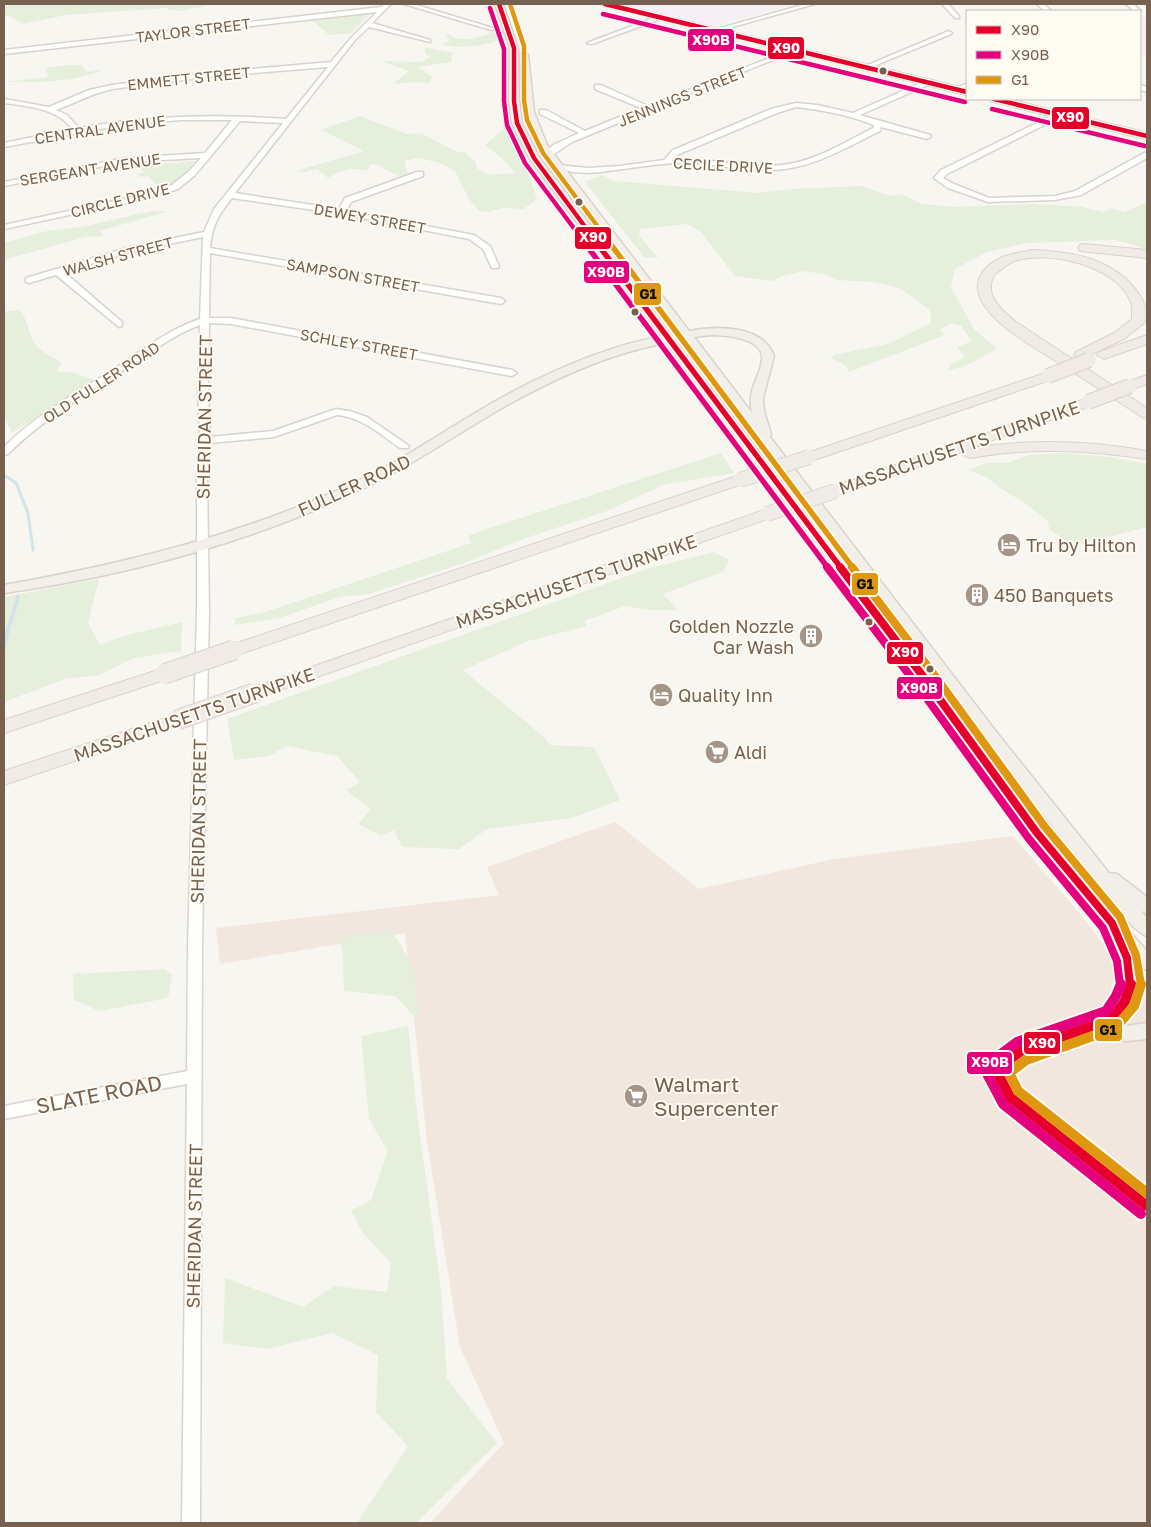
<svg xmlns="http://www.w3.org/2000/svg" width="1151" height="1527" viewBox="0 0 1151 1527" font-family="'Golos Text',sans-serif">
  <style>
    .commercial { fill: #f2e7df }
    .education { fill: #f6eff5 }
    .green { fill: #e5efdc }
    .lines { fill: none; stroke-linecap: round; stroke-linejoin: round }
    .stream-far1 { stroke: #d2e4e8; stroke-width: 3 }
    .stream { stroke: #d2e4e8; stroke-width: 4 }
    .minor-casing { stroke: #d8d3ce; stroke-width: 3 }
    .major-casing { stroke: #d9d3cc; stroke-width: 3 }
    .highway-casing { stroke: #d9d3cc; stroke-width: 2 }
    .minor { fill: #fefefd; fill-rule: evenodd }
    .major { fill: #f2efe8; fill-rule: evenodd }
    .highway { fill: #f1ebe7; fill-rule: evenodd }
    .highway-bridge-far1-casing { stroke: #d9d3cc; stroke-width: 16; stroke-linecap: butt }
    .highway-bridge-casing { stroke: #d9d3cc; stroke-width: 21; stroke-linecap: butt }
    .highway-bridge-far1 { stroke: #f1ebe7; stroke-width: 14 }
    .highway-bridge { stroke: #f1ebe7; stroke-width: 19 }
    .bus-1-far3-casing { stroke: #fefbf3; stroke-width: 7 }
    .bus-1-far2-casing { stroke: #fefbf3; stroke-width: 9 }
    .bus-1-far1-casing { stroke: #fefbf3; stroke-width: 11 }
    .bus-1-casing { stroke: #fefbf3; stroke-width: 14 }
    .bus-2-far3-casing { stroke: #fefbf3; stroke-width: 7 }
    .bus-2-far2-casing { stroke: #fefbf3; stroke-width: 9 }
    .bus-2-far1-casing { stroke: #fefbf3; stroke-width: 11 }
    .bus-2-casing { stroke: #fefbf3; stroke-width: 14 }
    .bus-3-far3-casing { stroke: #fefbf3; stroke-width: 7 }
    .bus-3-far2-casing { stroke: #fefbf3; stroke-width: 9 }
    .bus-3-far1-casing { stroke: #fefbf3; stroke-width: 11 }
    .bus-3-casing { stroke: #fefbf3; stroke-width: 14 }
    .bus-1-far3 { stroke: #e4002b; stroke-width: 4.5 }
    .bus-1-far2 { stroke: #e4002b; stroke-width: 5.5 }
    .bus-1-far1 { stroke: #e4002b; stroke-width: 8 }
    .bus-1 { stroke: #e4002b; stroke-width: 10 }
    .bus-2-far3 { stroke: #e5007d; stroke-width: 4.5 }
    .bus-2-far2 { stroke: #e5007d; stroke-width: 5.5 }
    .bus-2-far1 { stroke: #e5007d; stroke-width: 8 }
    .bus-2 { stroke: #e5007d; stroke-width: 10 }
    .bus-3-far3 { stroke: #dd9810; stroke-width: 4.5 }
    .bus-3-far2 { stroke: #dd9810; stroke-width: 5.5 }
    .bus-3-far1 { stroke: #dd9810; stroke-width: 8 }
    .bus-3 { stroke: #dd9810; stroke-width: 10 }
    .bus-dot { fill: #766150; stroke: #fefbf3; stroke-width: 2 }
    .labels { text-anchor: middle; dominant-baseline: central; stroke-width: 4; stroke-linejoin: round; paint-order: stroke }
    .far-street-label { font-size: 15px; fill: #766150; stroke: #fefbf3 }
    .street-label { font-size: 18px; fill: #766150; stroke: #fefbf3 }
    .poi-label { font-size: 18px; fill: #766150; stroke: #fefbf3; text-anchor: start }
    .near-poi-label { font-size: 21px; fill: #766150; stroke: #fefbf3; text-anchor: start }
    .near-street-label { font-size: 21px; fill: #766150; stroke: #fefbf3 }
    .line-badge { stroke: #fefbf3; stroke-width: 2 }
    .badge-label { font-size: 14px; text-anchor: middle; font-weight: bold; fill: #fff }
    .pale-badge-label { font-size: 14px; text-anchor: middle; font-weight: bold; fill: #111 }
  </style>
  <rect width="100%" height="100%" fill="#f8f6f0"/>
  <!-- commercial -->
  <polygon class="commercial" points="615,822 699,889 834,859 1013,836 1080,914 1147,1000 1147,1523 430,1523 504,1443 460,1347 427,1142 405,933 220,964 216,928 499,895 487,867"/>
  <!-- education -->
  <g class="education">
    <polygon points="627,4 798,4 712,26 624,5"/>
    <polygon points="1140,18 1147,18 1147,56 1140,57"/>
  </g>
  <!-- green -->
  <g class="green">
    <polygon points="4,4 214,4 181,11 169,10 167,8 66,15 22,24 10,16 4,16"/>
    <polygon points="371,13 351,33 329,35 311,19"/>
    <path d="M504 24 507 37C485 46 466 49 442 45L450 40 445 33C450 35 455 39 460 39 476 41 493 33 504 24Z"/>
    <polygon points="425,47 453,53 451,62 418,67 432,77 429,83 415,82 393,84 409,71 381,61 421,62 431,57 425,53"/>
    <path d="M66 65H82L87 72 105 69C74 83 39 82 6 82L48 77 46 68Z"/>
    <path d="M360 116 407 134 421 133 455 151 467 153V155L475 161 477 168 488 175 515 173 504 160 485 145 505 128H508L527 170 537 199 524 209 502 208 488 212 479 211 469 199 455 171 440 163 419 158 404 161 408 174 400 177 376 164 370 165 367 171C350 166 343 170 328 178L317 169 304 172 296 171 364 151 321 130Z"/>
    <polygon points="196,161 177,180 163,188 160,189 148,176 140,177 137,174 144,172 137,166"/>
    <polygon points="603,175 614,181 758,193 791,189 861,186 890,196 901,194 922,204 955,207 1035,204 1082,207 1104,212 1112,208 1124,212 1147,202 1147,249 1116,240 1027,243 987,252 955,269 951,287 974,329 997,349 963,367 948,370 950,365 965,357 957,347 972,341 961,326 951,323 939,330 945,335 849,372 846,366 831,358 834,355 888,344 931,323 930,310 901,289 875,282 837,280 824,274 802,271 782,276 772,281 735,276 701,232 687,224 640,229 639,235 658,258 644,257 585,182"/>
    <polygon points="152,211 168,211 100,231 103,236 85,237 4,260 4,243 47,231 81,227"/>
    <path d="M19 310C26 317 27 325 30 334 35 350 49 355 62 362L57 371 73 373 95 380 12 433 4 416V312Z"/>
    <polygon points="721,453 734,473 663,485 607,511 526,538 467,562 369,594 340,597 279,618 235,625 235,618 262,613 471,543 468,536 484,530"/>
    <polygon points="1061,453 1110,457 1147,464 1147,527 1074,546 1050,530 1047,520 1025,503 1003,490 986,477 968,470 986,463 1007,463 1029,455"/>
    <polygon points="714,552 729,560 723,572 663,594 678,610 651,610 625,606 584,621 587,626 528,641 463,670 545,738 550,745 594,747 620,800 572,818 487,829 459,849 402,847 394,830 381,836 358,824 371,809 346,790 360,782 337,756 287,746 269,756 234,760 227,719 647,569"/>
    <polygon points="99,579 88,623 100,645 123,636 182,622 181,651 134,658 99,675 65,679 4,702 4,597"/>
    <polygon points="390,930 399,942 414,970 419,1021 395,996 344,991 343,957 340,938"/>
    <polygon points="164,969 172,975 168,998 99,1011 74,1000 73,974"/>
    <polygon points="408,1026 416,1105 441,1290 447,1379 497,1443 416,1523 357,1523 408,1446 376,1412 378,1355 332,1333 267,1349 223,1343 225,1278 303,1307 334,1286 387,1292 391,1263 363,1233 351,1211 371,1200 388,1151 369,1119 361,1036"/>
  </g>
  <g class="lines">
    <!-- stream-far1 -->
    <polyline class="stream-far1" points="4,475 16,483 28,513 33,550"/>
    <!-- stream -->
    <path class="stream" d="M4 649C6 629 14 616 18 596"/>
    <!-- minor casing -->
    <g class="minor-casing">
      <g id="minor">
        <path d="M385 4H391L372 23 430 40V42L369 27 355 40 235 193 339 209 345 198 417 172H423V176L351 202 346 211 474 235 490 246 499 266 498 268H492L483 249 469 239 341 214 232 198C218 215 212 226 210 248L501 298 505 301 501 304 210 253 209 318H231L512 370 517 373 512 376 231 324 209 323 208 391 210 437 273 431 336 409 349 411 367 417 409 446 408 448H400C381 435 362 417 337 415L274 437 210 443 207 476 209 611 202 947 200 1523H182L187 1084 4 1119V1106L187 1071 188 947 197 611V476L200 440 198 391 200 325C173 335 150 353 127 368 85 395 43 419 8 454L4 455V447C37 414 78 392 117 367 144 349 169 329 200 319L203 237 135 251 64 272 122 322V326L119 327 56 275 29 283 26 282V278L130 247 204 232 214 209 283 123 240 121 195 175 178 189 144 199 4 229V225L142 195 172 185 189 171 201 158 125 162 4 186V182L125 158 205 153 232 120H182L128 124 4 147V143L72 129C58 108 26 106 4 103V99L49 107 89 90 112 85 207 73 331 62 351 38 377 12 4 54V50L381 7ZM328 67 286 119C216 114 148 115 79 128L67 115 56 110 95 94 112 89 207 77Z"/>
        <polygon points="404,4 413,4 496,29 491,30"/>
        <polygon points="806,4 815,4 718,31 713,30"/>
        <polygon points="942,4 948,4 959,16 959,18 955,18"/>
        <polygon points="1037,4 1044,4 1051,11 1044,11"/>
        <polygon points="1126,4 1133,4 1141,11 1134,11"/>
        <polygon points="661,15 664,17 663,18 592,44 587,43"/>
        <polygon points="949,31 952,33 951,34 869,68 863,67"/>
        <polygon points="792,49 797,50 572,142 551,156 544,154 553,145 579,133 540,114 540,110 546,110 585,131 641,108 595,89 595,85 601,85 648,106"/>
        <path d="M927 80 931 82 930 84 860 115 930 135 931 137 927 139 881 127 880 131C845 148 810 170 770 170 741 171 712 163 683 163 651 163 620 171 588 173L573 172 553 167 557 165 588 168 620 166 664 160 673 150 771 109 796 103 817 105 853 113ZM796 107C823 110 849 115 874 125L873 128C845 142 814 162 782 165 745 169 709 157 672 159L679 154 777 113Z"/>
        <polygon points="967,83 967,88 957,92 953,90"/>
        <polygon points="1140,85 1147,87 1147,92 1140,90"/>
        <polygon points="1057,113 1064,115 947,174 943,178 954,184 989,198 1055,196 1075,191 1144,153 1147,153 1147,158 1081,195 1055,200 988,202 948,188 934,178 941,170"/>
      </g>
    </g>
    <!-- major casing -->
    <g class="major-casing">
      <g id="major">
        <path d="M495 4H503L518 48 519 101 522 123 539 157 672 334 678 333 537 146C523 116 522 87 520 55L524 52 528 55 534 112 547 145 689 331C716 326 762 324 774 356L763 398 764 411 771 434 770 437 994 729 1109 873 1117 874 1147 897V913L1141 911 1147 918V936C1127 930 1069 848 1053 827 927 667 806 502 683 339L677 341 745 433 930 675 1043 829 1097 895 1147 951V970L1141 968 1137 965C1139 972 1140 980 1138 988 1135 1003 1123 1030 1105 1024L1103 1019C1107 1011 1113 1004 1117 995 1126 975 1116 955 1109 937L1111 934C1040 854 982 767 919 682 835 569 749 457 666 343 606 354 549 381 495 412 456 435 419 460 379 481 263 539 132 575 4 593V585C128 563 251 533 366 477 408 456 446 430 487 406 541 375 600 348 662 336L529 158 512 123 509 101 510 48ZM711 335C725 335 765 338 762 360 759 381 747 387 752 413L694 337Z"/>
        <polygon points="601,4 614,4 967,89 967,95"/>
        <polygon points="989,99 1005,99 1147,133 1147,139 991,101"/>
        <polygon points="1147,1023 1147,1039 1126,1041 1119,1039 1116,1033 1119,1027"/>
      </g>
    </g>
    <!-- highway casing -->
    <g class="highway-casing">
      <g id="highway">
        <polygon points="1084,244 1147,250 1147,258 1080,251 1078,248 1080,245"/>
        <path d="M1032 250C1072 251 1115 259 1139 294 1144 301 1149 314 1144 323L1124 339 1081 359 1074 355 1076 352 1114 333 1132 319C1132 313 1133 305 1130 300 1115 265 1048 250 1014 261 1007 264 1001 270 995 274 982 294 1002 311 1016 322L1147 408V418L1142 417C1114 399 1087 381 1059 363 1037 349 959 308 982 273 986 266 998 258 1006 256 1014 253 1023 252 1032 250Z"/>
        <polygon points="1147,335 1147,344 1104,359 1097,355 1099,352"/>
        <polygon points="1048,372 1053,373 1055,376 1053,379 814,460 804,460 801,457 804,454"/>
        <polygon points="1147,375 1147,384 1130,390 1125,389 1123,386 1125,383"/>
        <path d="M1088 398 1093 399 1095 402 1093 405 970 448C1030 439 1088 440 1147 451V459C1086 450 1032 447 970 458L965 456 962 453 964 451 840 494H830L827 491 830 488Z"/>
        <polygon points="740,475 745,477 748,480 745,483 240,654 234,656 228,654 225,650 228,646"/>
        <polygon points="767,509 773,511 775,514 773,517 260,697 254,699 248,697 245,693 248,689"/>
        <polygon points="164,668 170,670 173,674 170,678 4,733 4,720"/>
        <polygon points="177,714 183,716 186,720 183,724 4,785 4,771"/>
      </g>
    </g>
    <!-- minor -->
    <use href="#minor" class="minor"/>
    <!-- major -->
    <use href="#major" class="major"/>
    <!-- highway -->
    <use href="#highway" class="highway"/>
    <!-- highway-bridge-far1 casing -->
    <g class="highway-bridge-far1-casing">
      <g id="highway-bridge-far1">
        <polyline points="1048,376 1089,360"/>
        <polyline points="1088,402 1130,386"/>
        <polyline points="740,480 809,457"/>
        <polyline points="767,514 835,491"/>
      </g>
    </g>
    <!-- highway-bridge casing -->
    <g class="highway-bridge-casing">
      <g id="highway-bridge">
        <polyline points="164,674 234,650"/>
        <polyline points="177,720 254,693"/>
      </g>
    </g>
    <!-- highway-bridge-far1 -->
    <use href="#highway-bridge-far1" class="highway-bridge-far1"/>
    <!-- highway-bridge -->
    <use href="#highway-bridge" class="highway-bridge"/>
    <!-- bus-1-far3 casing -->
    <g class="bus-1-far3-casing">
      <g id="bus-1-far3">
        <polyline points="499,4 514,48 514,101 517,123 534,158 600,247"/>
        <polyline points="605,4 967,92"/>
        <polyline points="994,99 1147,136"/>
      </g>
    </g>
    <!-- bus-1-far2 casing -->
    <g class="bus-1-far2-casing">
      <polyline id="bus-1-far2" points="599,246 841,568"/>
    </g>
    <!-- bus-1-far1 casing -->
    <g class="bus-1-far1-casing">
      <polyline id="bus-1-far1" points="840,567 925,679 1037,833 1112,923 1127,958 1130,985"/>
    </g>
    <!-- bus-1 casing -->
    <g class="bus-1-casing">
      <polyline id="bus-1" points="1131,984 1125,1001 1112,1019 1021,1051 996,1070 1010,1097 1147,1206"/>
    </g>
    <!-- bus-2-far3 casing -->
    <g class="bus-2-far3-casing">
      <g id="bus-2-far3">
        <polyline points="490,8 504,49 504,101 507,125 525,163 588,247"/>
        <polyline points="603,14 965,102"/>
        <polyline points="992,109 1145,146"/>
      </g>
    </g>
    <!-- bus-2-far2 casing -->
    <g class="bus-2-far2-casing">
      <polyline id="bus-2-far2" points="587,246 828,568"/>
    </g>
    <!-- bus-2-far1 casing -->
    <g class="bus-2-far1-casing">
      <polyline id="bus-2-far1" points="827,567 917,685 1029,839 1103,928 1117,961 1120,985"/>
    </g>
    <!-- bus-2 casing -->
    <g class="bus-2-casing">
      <polyline id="bus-2" points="1121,984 1116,996 1106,1011 1017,1042 989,1063 986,1072 1003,1104 1141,1214"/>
    </g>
    <!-- bus-3-far3 casing -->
    <g class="bus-3-far3-casing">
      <polyline id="bus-3-far3" points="510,4 524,46 524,100 527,120 543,153 613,247"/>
    </g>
    <!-- bus-3-far2 casing -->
    <g class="bus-3-far2-casing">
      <polyline id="bus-3-far2" points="612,246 853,568"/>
    </g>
    <!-- bus-3-far1 casing -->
    <g class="bus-3-far1-casing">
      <polyline id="bus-3-far1" points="852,567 933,673 1045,827 1120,917 1136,955 1141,985"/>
    </g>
    <!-- bus-3 casing -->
    <g class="bus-3-casing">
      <polyline id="bus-3" points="1141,984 1134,1006 1115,1028 1026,1060 1009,1073 1018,1091 1147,1193"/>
    </g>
    <!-- bus-1-far3 -->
    <use href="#bus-1-far3" class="bus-1-far3"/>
    <!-- bus-1-far2 -->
    <use href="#bus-1-far2" class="bus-1-far2"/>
    <!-- bus-1-far1 -->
    <use href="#bus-1-far1" class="bus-1-far1"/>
    <!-- bus-1 -->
    <use href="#bus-1" class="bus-1"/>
    <!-- bus-2-far3 -->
    <use href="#bus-2-far3" class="bus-2-far3"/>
    <!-- bus-2-far2 -->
    <use href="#bus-2-far2" class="bus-2-far2"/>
    <!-- bus-2-far1 -->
    <use href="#bus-2-far1" class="bus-2-far1"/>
    <!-- bus-2 -->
    <use href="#bus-2" class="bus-2"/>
    <!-- bus-3-far3 -->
    <use href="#bus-3-far3" class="bus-3-far3"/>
    <!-- bus-3-far2 -->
    <use href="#bus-3-far2" class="bus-3-far2"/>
    <!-- bus-3-far1 -->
    <use href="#bus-3-far1" class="bus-3-far1"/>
    <!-- bus-3 -->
    <use href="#bus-3" class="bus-3"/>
  </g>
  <!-- icons -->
  <defs>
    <g id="hotel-disc" transform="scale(1.25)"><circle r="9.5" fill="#a49588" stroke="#fefbf3"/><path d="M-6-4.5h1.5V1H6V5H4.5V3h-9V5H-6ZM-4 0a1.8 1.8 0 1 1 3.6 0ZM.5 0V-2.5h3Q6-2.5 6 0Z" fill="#fff"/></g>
    <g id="building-disc" transform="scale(1.25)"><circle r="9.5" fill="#a49588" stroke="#fefbf3"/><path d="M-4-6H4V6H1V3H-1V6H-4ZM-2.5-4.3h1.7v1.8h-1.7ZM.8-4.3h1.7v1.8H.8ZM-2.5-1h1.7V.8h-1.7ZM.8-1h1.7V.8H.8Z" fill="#fff"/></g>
    <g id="supermarket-disc" transform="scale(1.25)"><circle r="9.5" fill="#a49588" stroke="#fefbf3"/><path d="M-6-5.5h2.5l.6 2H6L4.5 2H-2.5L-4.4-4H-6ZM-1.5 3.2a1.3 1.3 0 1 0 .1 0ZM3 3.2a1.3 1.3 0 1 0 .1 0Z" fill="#fff"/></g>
  </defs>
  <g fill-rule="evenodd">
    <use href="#hotel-disc" x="1009" y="545"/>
    <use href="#building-disc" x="977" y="595"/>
    <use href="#building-disc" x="811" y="636"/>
    <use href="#hotel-disc" x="661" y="695"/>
    <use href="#supermarket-disc" x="717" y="752"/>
    <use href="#supermarket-disc" x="636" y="1096"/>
  </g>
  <!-- markers -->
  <g class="bus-dot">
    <circle cx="883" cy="71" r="4.5"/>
    <circle cx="579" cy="202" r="4.5"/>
    <circle cx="635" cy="312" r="4.5"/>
    <circle cx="869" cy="622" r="4.5"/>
    <circle cx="930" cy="669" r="4.5"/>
  </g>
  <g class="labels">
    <!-- far-street labels -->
    <g class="far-street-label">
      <text transform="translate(193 30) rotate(-7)">TAYLOR STREET</text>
      <text transform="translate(189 78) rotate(-6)">EMMETT STREET</text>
      <text transform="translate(682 96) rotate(-22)">JENNINGS STREET</text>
      <text transform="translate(100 129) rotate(-8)">CENTRAL AVENUE</text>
      <text transform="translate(723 165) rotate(3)">CECILE DRIVE</text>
      <text transform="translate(90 169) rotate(-9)">SERGEANT AVENUE</text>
      <text transform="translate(120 200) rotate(-14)">CIRCLE DRIVE</text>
      <text transform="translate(370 218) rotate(10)">DEWEY STREET</text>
      <text transform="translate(118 256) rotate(-15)">WALSH STREET</text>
      <text transform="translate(353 275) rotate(10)">SAMPSON STREET</text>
      <text transform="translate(359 344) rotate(10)">SCHLEY STREET</text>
      <text transform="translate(101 382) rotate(-33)">OLD FULLER ROAD</text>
    </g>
    <!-- street labels -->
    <g class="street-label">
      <text transform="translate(204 417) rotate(-89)">SHERIDAN STREET</text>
      <text transform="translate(959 447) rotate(-19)">MASSACHUSETTS TURNPIKE</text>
      <text transform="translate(354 485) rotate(-25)">FULLER ROAD</text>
      <text transform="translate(576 581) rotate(-19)">MASSACHUSETTS TURNPIKE</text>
      <text transform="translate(194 714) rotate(-19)">MASSACHUSETTS TURNPIKE</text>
      <text transform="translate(198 821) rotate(-89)">SHERIDAN STREET</text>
      <text transform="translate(194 1226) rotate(-89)">SHERIDAN STREET</text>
    </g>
    <!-- poi labels -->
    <g class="poi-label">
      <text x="1026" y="545">Tru by Hilton</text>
      <text x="994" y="595">450 Banquets</text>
      <text x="794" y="626" text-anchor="end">Golden Nozzle<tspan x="794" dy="21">Car Wash</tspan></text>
      <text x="678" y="695">Quality Inn</text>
      <text x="734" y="752">Aldi</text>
    </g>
    <!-- near-poi labels -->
    <g class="near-poi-label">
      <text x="654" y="1084">Walmart<tspan x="654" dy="24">Supercenter</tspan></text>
    </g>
    <!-- near-street labels -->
    <g class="near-street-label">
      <text transform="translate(99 1094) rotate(-11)">SLATE ROAD</text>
    </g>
  </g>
  <g class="line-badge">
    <rect x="687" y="28" width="48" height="24" rx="5" fill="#e5007d"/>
    <rect x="767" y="36" width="38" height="24" rx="5" fill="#e4002b"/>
    <rect x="1051" y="106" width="39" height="24" rx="5" fill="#e4002b"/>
    <rect x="574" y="226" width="38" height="24" rx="5" fill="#e4002b"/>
    <rect x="583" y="260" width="47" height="24" rx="5" fill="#e5007d"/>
    <rect x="633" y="282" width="29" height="24" rx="5" fill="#dd9810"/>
    <rect x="851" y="572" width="28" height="24" rx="5" fill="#dd9810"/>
    <rect x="886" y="641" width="38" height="24" rx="5" fill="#e4002b"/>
    <rect x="896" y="676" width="47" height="24" rx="5" fill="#e5007d"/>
    <rect x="1094" y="1018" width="29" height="24" rx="5" fill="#dd9810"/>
    <rect x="1023" y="1031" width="38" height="24" rx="5" fill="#e4002b"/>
    <rect x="966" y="1051" width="47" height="24" rx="5" fill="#e5007d"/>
  </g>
  <g class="badge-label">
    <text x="711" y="45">X90B</text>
    <text x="786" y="53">X90</text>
    <text x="1070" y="122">X90</text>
    <text x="593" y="242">X90</text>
    <text x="606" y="277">X90B</text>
    <text x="905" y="657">X90</text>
    <text x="919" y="693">X90B</text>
    <text x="1042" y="1048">X90</text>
    <text x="990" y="1067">X90B</text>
  </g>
  <g class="pale-badge-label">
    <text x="648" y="299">G1</text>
    <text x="865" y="589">G1</text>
    <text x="1108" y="1035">G1</text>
  </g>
  <!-- border -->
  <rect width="1151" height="1527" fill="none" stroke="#766150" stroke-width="10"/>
  <!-- legend -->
  <rect x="966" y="10" width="175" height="90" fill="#fefbf3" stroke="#c8bdb2"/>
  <rect x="976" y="26" width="25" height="8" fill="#e4002b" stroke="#c8bdb2"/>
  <text x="1011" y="35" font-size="15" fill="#766150">X90</text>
  <rect x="976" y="51" width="25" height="8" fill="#e5007d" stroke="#c8bdb2"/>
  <text x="1011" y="60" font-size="15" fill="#766150">X90B</text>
  <rect x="976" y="76" width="25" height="8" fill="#dd9810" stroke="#c8bdb2"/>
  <text x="1011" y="85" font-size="15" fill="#766150">G1</text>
</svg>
